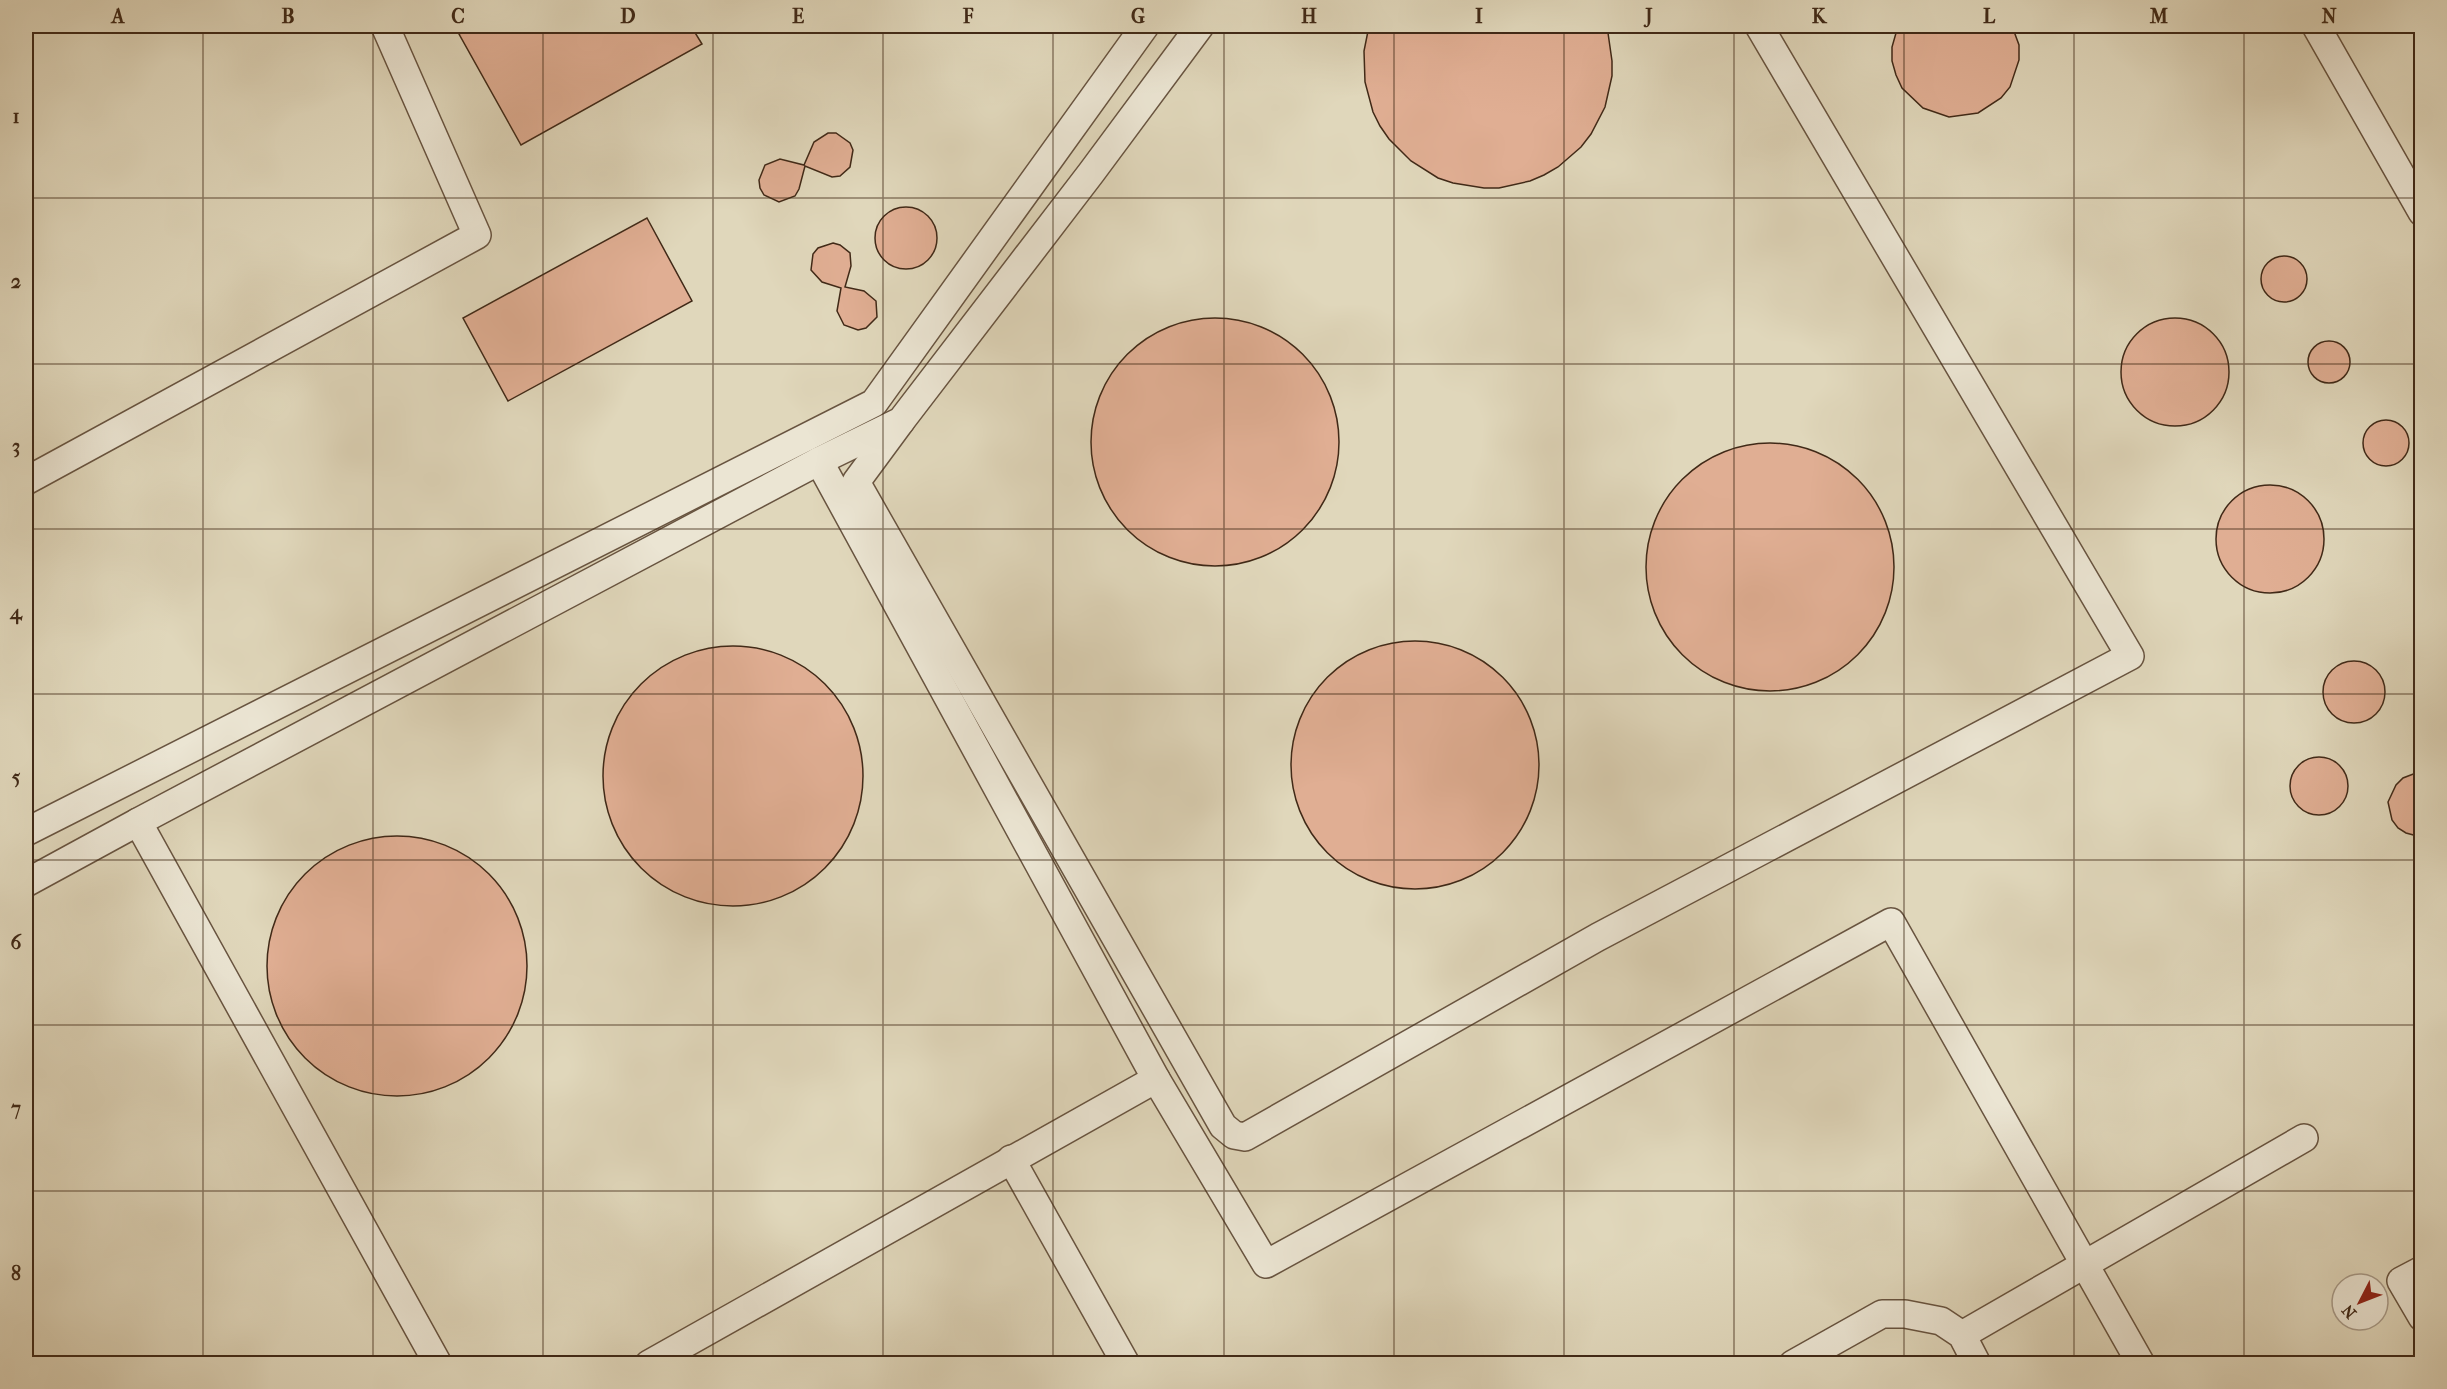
<svg xmlns="http://www.w3.org/2000/svg" width="2447" height="1389" viewBox="0 0 2447 1389" font-family="'IM FELL French Canon',serif">
  <style>
    .building { fill: #e0ae93; stroke: #402917; stroke-width: 1.5 }
    .lines { fill: none; stroke-linecap: round; stroke-linejoin: round }
    .minor-casing { stroke: #685440; stroke-width: 30 }
    .minor { stroke: #ebe5d3; stroke-width: 27 }
    .grid { fill: none; stroke: #402917; stroke-width: 1.5; stroke-opacity: 0.55 }
    .neatline { fill: none; stroke: #402917; stroke-width: 2 }
    .grid-label { font-size: 20px; text-anchor: middle; font-weight: bold; fill: #402917 }
  </style>
  <rect width="100%" height="100%" fill="#e0d7bb"/>
  <filter id="stains"><feTurbulence type="fractalNoise" baseFrequency=".00333" numOctaves="4"/><feColorMatrix values="0 0 0 0 .2 0 0 0 0 .09 0 0 0 0 .02 0 0 0 .5 -.17"/></filter>
  <radialGradient id="worn" r=".72"><stop offset=".6" stop-color="#630" stop-opacity="0"/><stop offset="1" stop-color="#630" stop-opacity=".3"/></radialGradient>
  <!-- building -->
  <g class="building">
    <polygon points="473,26 691,26 702,44 521,145 459,34"/>
    <polygon points="1369,26 1607,26 1612,61 1612,76 1605,107 1591,134 1581,147 1558,167 1544,175 1530,181 1499,188 1484,188 1453,183 1438,178 1411,161 1389,139 1380,126 1373,112 1365,82 1364,51"/>
    <polygon points="1898,26 2012,26 2019,45 2019,60 2010,87 2001,98 1978,113 1949,117 1923,108 1902,88 1896,75 1892,61 1892,47"/>
    <polygon points="828,133 836,133 850,143 853,150 850,167 840,176 832,177 805,166 799,189 795,196 779,202 764,195 760,188 759,180 765,165 780,159 804,165 814,142"/>
    <circle cx="906" cy="238" r="31"/>
    <polygon points="647,218 692,301 508,401 463,318"/>
    <polygon points="833,243 840,245 850,253 851,266 845,287 864,291 876,301 877,317 866,328 858,330 844,325 837,311 841,288 822,282 811,270 813,254 818,248"/>
    <circle cx="2284" cy="279" r="23"/>
    <circle cx="1215" cy="442" r="124"/>
    <circle cx="2175" cy="372" r="54"/>
    <circle cx="2329" cy="362" r="21"/>
    <circle cx="2386" cy="443" r="23"/>
    <circle cx="1770" cy="567" r="124"/>
    <circle cx="2270" cy="539" r="54"/>
    <circle cx="1415" cy="765" r="124"/>
    <circle cx="733" cy="776" r="130"/>
    <circle cx="2354" cy="692" r="31"/>
    <circle cx="2319" cy="786" r="29"/>
    <polygon points="2421,771 2421,837 2406,833 2398,828 2392,820 2388,802 2396,785 2403,778"/>
    <circle cx="397" cy="966" r="130"/>
  </g>
  <g class="lines">
    <!-- minor casing -->
    <g class="minor-casing">
      <g id="minor">
        <polyline points="2316,26 2422,212"/>
        <polyline points="901,421 856,482 1223,1126 1234,1135 1245,1137 1598,937 2130,656 1759,26"/>
        <polyline points="819,461 901,421 1091,173 1200,26"/>
        <polyline points="26,481 477,235 385,26"/>
        <polyline points="138,822 819,461 1156,1079 649,1364"/>
        <polyline points="26,832 874,403 1145,26"/>
        <polyline points="26,883 138,822 438,1364"/>
        <polyline points="1156,1079 1266,1264 1891,922 2141,1364"/>
        <polyline points="1011,1159 1126,1364"/>
        <polyline points="2422,1270 2401,1281 2422,1317"/>
        <polyline points="1962,1335 2304,1138"/>
        <polyline points="1793,1364 1882,1314 1905,1314 1941,1321 1962,1335 1977,1364"/>
      </g>
    </g>
    <!-- minor -->
    <use href="#minor" class="minor"/>
  </g>
  <!-- grid -->
  <path class="grid" d="M203 26V1364M373 26V1364M543 26V1364M713 26V1364M883 26V1364M1053 26V1364M1224 26V1364M1394 26V1364M1564 26V1364M1734 26V1364M1904 26V1364M2074 26V1364M2244 26V1364M26 198H2422M26 364H2422M26 529H2422M26 694H2422M26 860H2422M26 1025H2422M26 1191H2422"/>
  <!-- margin -->
  <rect width="2447" height="1389" fill="none" stroke="#e0d7bb" stroke-width="66"/>
  <!-- north arrow -->
  <g transform="translate(2360 1302) rotate(228)"><circle r="28" fill="#ebe5d3" stroke="#a79a88" stroke-width="1.5"/>
  <path d="M0-4.5L10 22L0 15L-10 22Z" fill="#8f2418"/>
  <text y="-9" font-size="16" font-weight="bold" text-anchor="middle" fill="#402917">N</text>
  </g>
  <rect x="33" y="33" width="2381" height="1323" class="neatline"/>
  <g class="grid-label">
    <text x="118" y="23">A</text>
    <text x="288" y="23">B</text>
    <text x="458" y="23">C</text>
    <text x="628" y="23">D</text>
    <text x="798" y="23">E</text>
    <text x="968" y="23">F</text>
    <text x="1138" y="23">G</text>
    <text x="1309" y="23">H</text>
    <text x="1479" y="23">I</text>
    <text x="1649" y="23">J</text>
    <text x="1819" y="23">K</text>
    <text x="1989" y="23">L</text>
    <text x="2159" y="23">M</text>
    <text x="2329" y="23">N</text>
    <text x="16" y="123">1</text>
    <text x="16" y="288">2</text>
    <text x="16" y="453">3</text>
    <text x="16" y="619">4</text>
    <text x="16" y="784">5</text>
    <text x="16" y="949">6</text>
    <text x="16" y="1115">7</text>
    <text x="16" y="1280">8</text>
  </g>
  <rect width="100%" height="100%" filter="url(#stains)"/>
  <rect width="100%" height="100%" fill="url(#worn)"/>
</svg>
